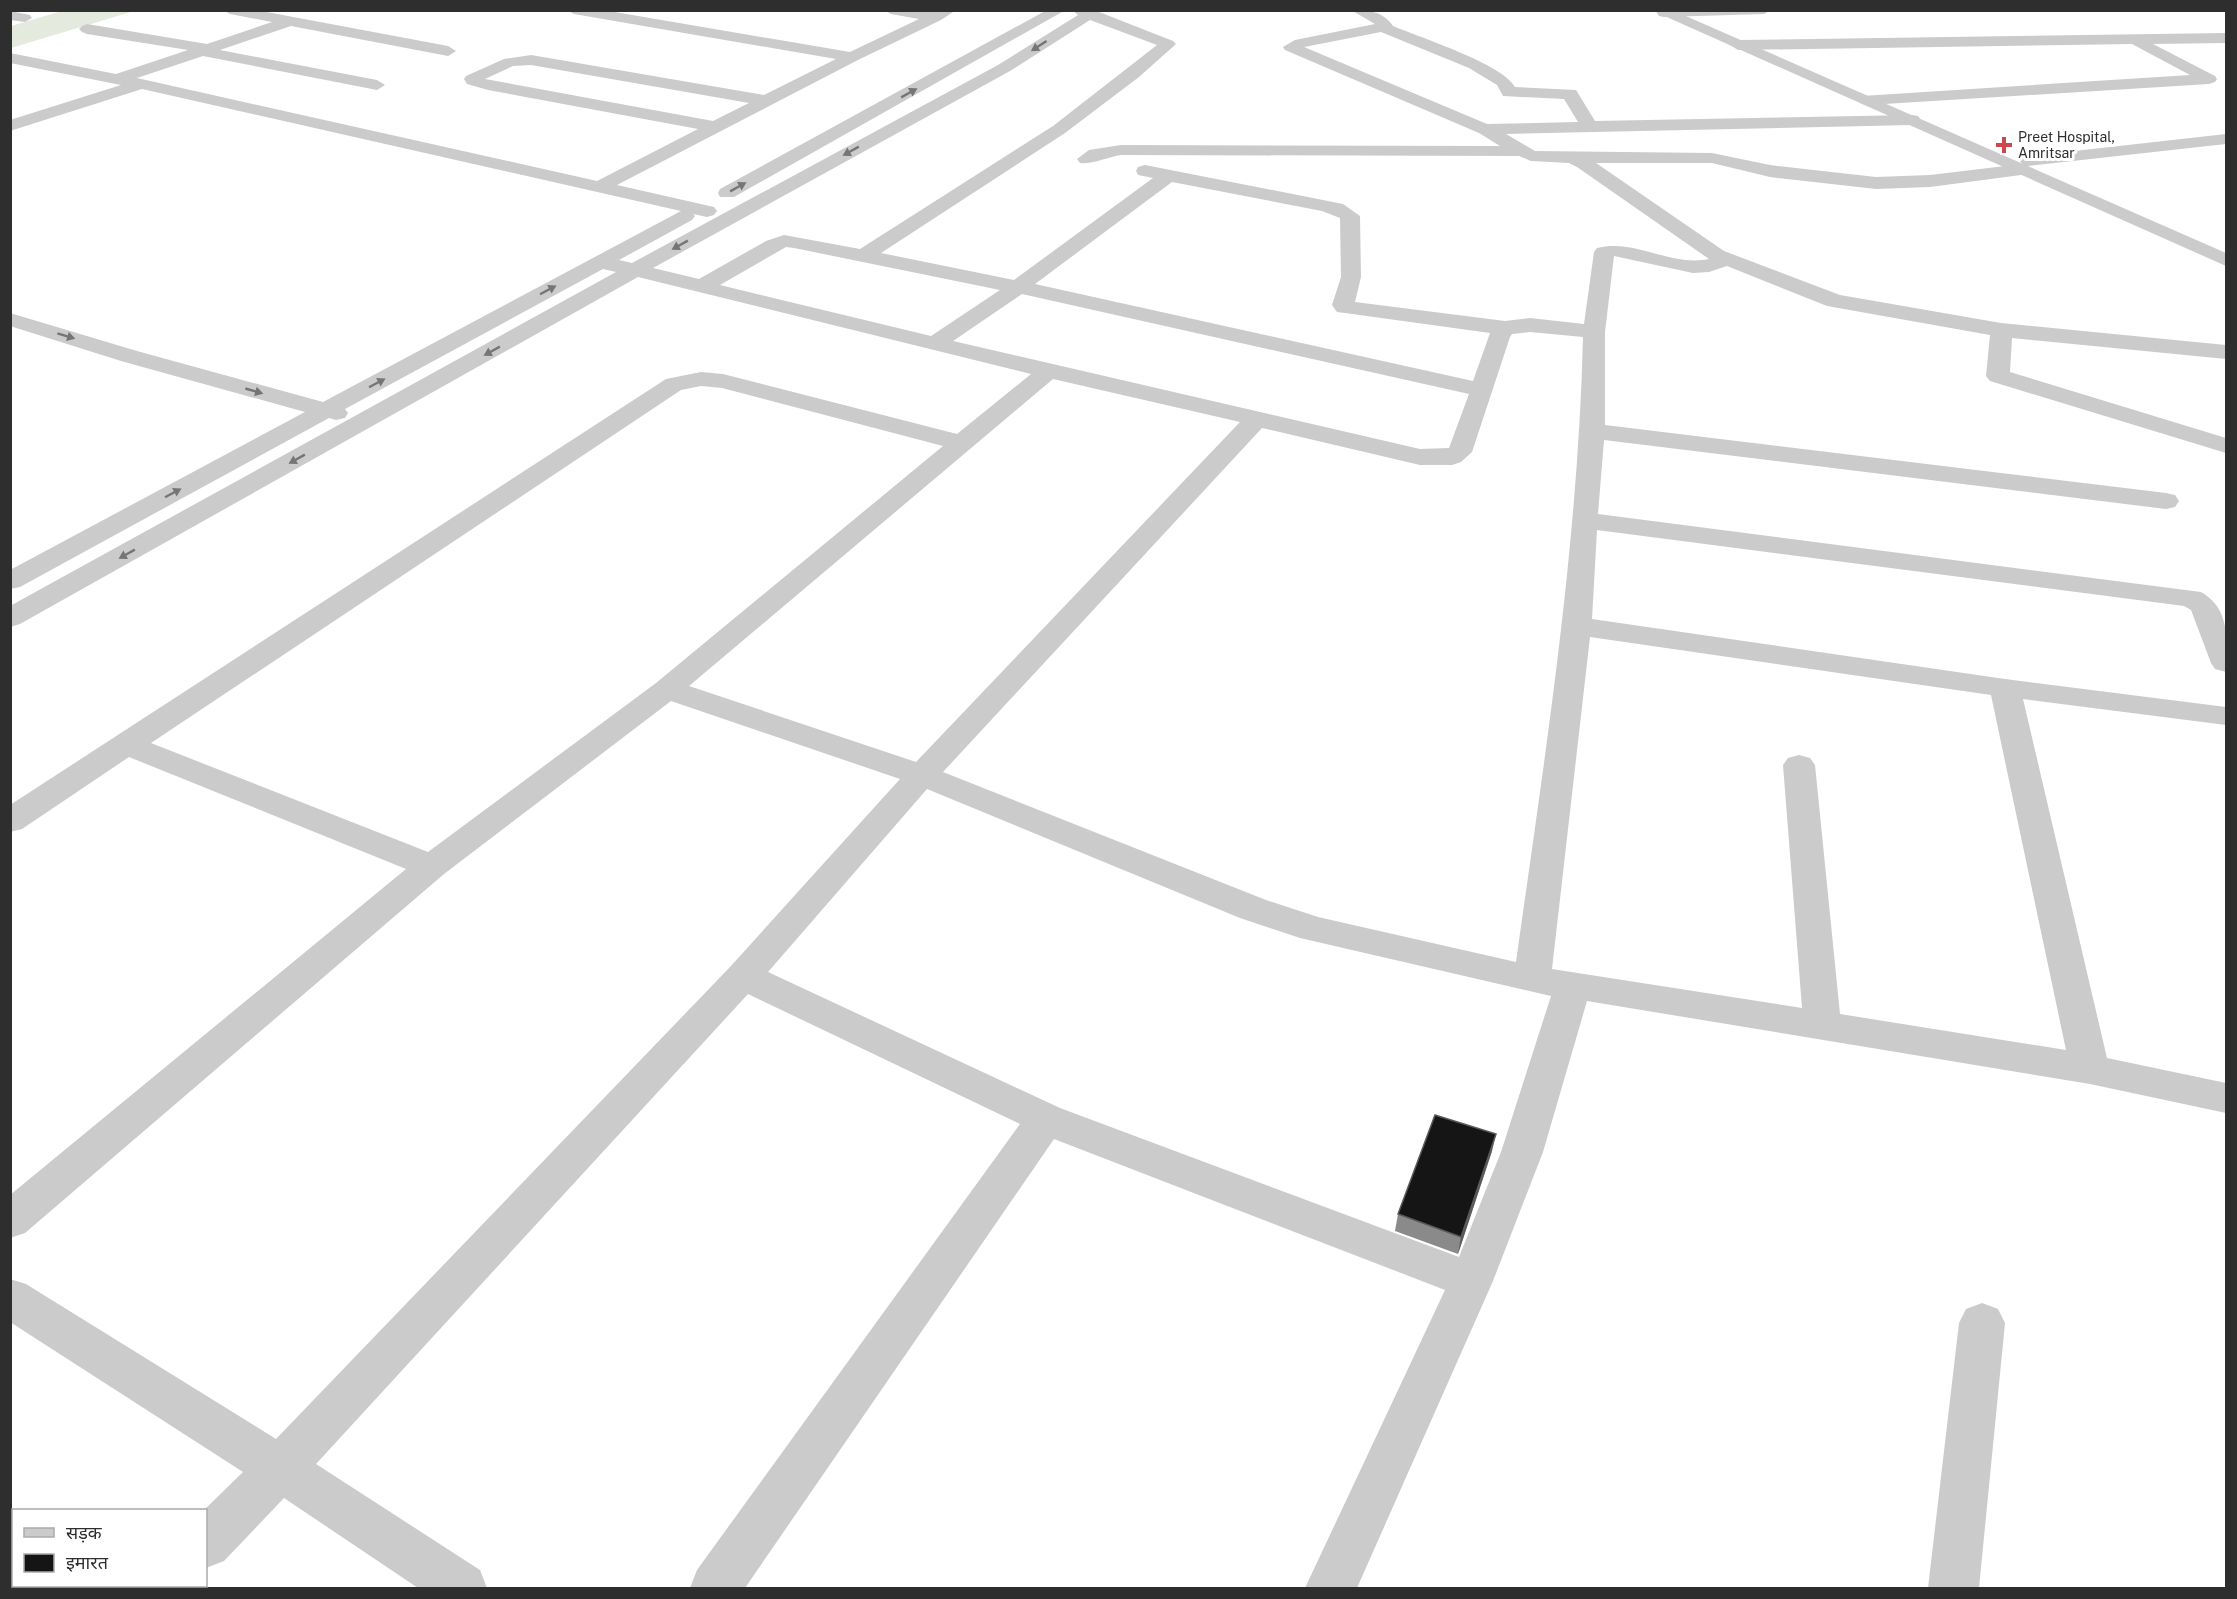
<svg xmlns="http://www.w3.org/2000/svg" width="2237" height="1599" viewBox="0 0 2237 1599" font-family="'Public Sans','Noto Sans Devanagari',sans-serif">
  <style>
    .green { fill: #e4eade }
    .lines { fill: none; stroke-linecap: round; stroke-linejoin: round }
    .minor { fill: #cbcbcb; fill-rule: evenodd }
    .tertiary { fill: #cbcbcb; fill-rule: evenodd }
    .wall { fill: #8a8a8a }
    .shaded-wall { fill: #5b5b5b }
    .building { fill: #151515; stroke: #5b5b5b; stroke-width: 1.5 }
    .oneway { fill: #757575 }
    .poi-dot { fill: #ce474c; stroke: #fff; stroke-width: 2 }
    .labels { text-anchor: middle; dominant-baseline: central; stroke-width: 6; stroke-linejoin: round; paint-order: stroke }
    .far-poi-label { font-size: 14px; fill: #2e2e2e; stroke: #fff; text-anchor: start }
  </style>
  <rect width="100%" height="100%" fill="#fff"/>
  <!-- green -->
  <polygon class="green" points="62,11 134,11 11,48 11,26"/>
  <g class="lines">
    <!-- minor -->
    <g class="minor">
      <path d="M223 10H256L448 46 456 51 448 56 291 26 220 50 377 80 385 85 377 90 203 56 137 78 597 181 698 129 488 90 467 84 464 79 466 76 504 59 531 55 764 95 836 59 574 14 567 10H603L850 52 919 19 891 14 884 10H956L941 20 858 60 617 185 714 207 717 211 714 215 707 217 693 214 695 216 692 220 619 260 632 263 998 65 1078 15 1072 10H1094L1173 41 1176 44 1139 77 1065 133 881 253 1014 280 1153 178 1138 175 1136 171 1138 167 1145 165 1343 204 1360 216 1361 277 1355 302 1505 321 1530 318 1584 324 1594 252 1597 248C1635 238 1670 267 1709 259L1577 167 1569 163 1531 161 1519 156 1121 155C1109 157 1089 165 1080 163L1077 159 1089 150 1121 145 1500 146 1479 133 1285 50 1283 47 1295 40 1375 24 1351 10C1368 10 1383 11 1393 26 1421 38 1503 64 1515 87L1576 90 1595 121 1912 115 1918 116 1921 120 1918 124 1912 125 1506 134 1535 151 1712 153 1770 165 1876 177 1930 175 2022 164 2020 161 2023 157 2029 156 2226 134V144L2028 166 2030 169 2028 173 2021 175 1930 187 1876 189 1770 177 1712 163H1596L1724 251 1840 295 2001 323 2226 345V359L2012 338 2010 372 2226 438V453L1990 381 1986 376 1990 335 1827 306 1727 266 1709 272 1693 273 1614 256 1605 332V425L2166 493 2175 495 2179 501 2175 507 2166 509 1604 440 1598 514 2201 592C2232 610 2226 641 2226 672L2215 669 2211 663 2191 610 2184 606 1597 530 1592 619 2005 679 2226 707V725L2023 699 2107 1058 2226 1083V1113L2090 1084 1587 1001 1543 1152 1493 1281 1357 1588H1305L1445 1290 1054 1139 745 1588H690L697 1570 1020 1124 748 994 316 1464 480 1570 487 1588H418L284 1498 224 1561 206 1568 204 1510 243 1472 10 1322V1279L26 1284 276 1439 730 967 900 779 671 701 444 874 25 1233 10 1238V1195L406 869 129 757 22 829 10 832V805L666 379 701 372 723 374 957 434 1031 374 638 277 20 624 10 627V606L616 272 603 269 345 409 348 413 345 418 336 420 329 418 20 587 10 589V570L305 412 121 361 10 326V313L137 351 323 402 681 211 142 89 10 131V120L121 85 10 63V53L116 74 188 50 87 34 82 32 79 29 82 26 87 24 207 44 272 22 230 14ZM1090 20 1157 45 1053 126 860 249 784 235 766 241 699 279 653 268 1010 71ZM1381 32 1469 68 1497 85 1503 96 1564 99 1578 122 1487 124 1304 47ZM531 65 749 103 713 121 485 79 513 66ZM1172 182 1322 211 1340 218 1341 277 1332 305 1337 312 1345 313 1490 333 1473 381 1035 284ZM786 247 794 248 1000 290 931 336 720 285ZM1022 294 1469 394 1449 448 1420 449 953 341ZM1530 332 1583 337C1578 547 1545 755 1516 962L1318 917 1266 900 943 772 1262 428 1420 465H1452L1461 462 1472 452 1510 337 1512 334ZM1053 379 1240 422 916 762 689 686ZM701 386 722 388 943 446 656 683 428 852 151 743 681 390ZM1590 637 1991 695 2066 1050 1840 1014 1815 765 1810 758 1799 755 1788 758 1783 765 1802 1008 1552 969ZM927 789 1240 918 1300 938 1551 996 1501 1152 1459 1257 1060 1108 768 972Z"/>
      <polygon points="1047,10 1062,12 734,197 720,197 718,193 720,189"/>
      <polygon points="1658,10 1771,10 1764,14 1664,17 1659,16 1657,13"/>
      <polygon points="10,11 30,15 32,18 25,22 10,20"/>
      <polygon points="2226,33 2226,43 2153,44 2215,76 2217,79 2215,82 2209,84 1868,105 1862,104 1860,100 1862,96 2190,75 2132,44 1738,50 1730,45 1738,40"/>
      <polygon points="1982,1303 1998,1309 2005,1323 1979,1588 1928,1588 1959,1323 1966,1309"/>
      <polygon points="137,1586 191,1586 190,1588 137,1588"/>
    </g>
    <!-- tertiary -->
    <polygon class="tertiary" points="1651,10 1672,10 2226,253 2226,266"/>
  </g>
  <!-- wall -->
  <polygon class="wall" points="1492,1151 1458,1254 1395,1231 1398,1214"/>
  <!-- shaded-wall -->
  <polygon class="shaded-wall" points="1496,1134 1492,1151 1458,1254 1461,1237"/>
  <!-- building -->
  <polygon class="building" points="1435,1115 1496,1134 1461,1237 1398,1214"/>
  <!-- one-way arrows -->
  <defs><path id="oneway-solid" d="M-6-.8H1V-3.2L6.5 0L1 3.2V.8H-6Z" transform="scale(1.5)"/></defs>
  <g class="oneway">
    <use href="#oneway-solid" transform="translate(1039 46) rotate(147)"/>
    <use href="#oneway-solid" transform="translate(909 93) rotate(-29)"/>
    <use href="#oneway-solid" transform="translate(851 151) rotate(151)"/>
    <use href="#oneway-solid" transform="translate(738 187) rotate(-29)"/>
    <use href="#oneway-solid" transform="translate(680 245) rotate(151)"/>
    <use href="#oneway-solid" transform="translate(548 290) rotate(-28)"/>
    <use href="#oneway-solid" transform="translate(66 336) rotate(17)"/>
    <use href="#oneway-solid" transform="translate(492 351) rotate(151)"/>
    <use href="#oneway-solid" transform="translate(377 383) rotate(-28)"/>
    <use href="#oneway-solid" transform="translate(254 391) rotate(16)"/>
    <use href="#oneway-solid" transform="translate(297 459) rotate(151)"/>
    <use href="#oneway-solid" transform="translate(173 493) rotate(-28)"/>
    <use href="#oneway-solid" transform="translate(127 554) rotate(151)"/>
  </g>
  <!-- markers -->
  <path class="poi-dot" d="M2001 136h6v6h6v6h-6v6h-6v-6h-6v-6h6z"/>
  <g class="labels">
    <!-- far-poi labels -->
    <g class="far-poi-label">
      <text x="2018" y="137">Preet Hospital,<tspan x="2018" dy="16">Amritsar</tspan></text>
    </g>
  </g>
  <!-- border -->
  <rect width="2237" height="1599" fill="none" stroke="#2e2e2e" stroke-width="24"/>
  <!-- legend -->
  <rect x="12" y="1509" width="195" height="78" fill="#ffffff" stroke="#ababab" stroke-width="1.5"/>
  <rect x="24" y="1528" width="30" height="9" fill="#cbcbcb" stroke="#ababab" stroke-width="1.5"/>
  <text x="66" y="1539" font-size="18" fill="#2e2e2e">सड़क</text>
  <rect x="24" y="1554" width="30" height="18" fill="#151515" stroke="#ababab" stroke-width="1.5"/>
  <text x="66" y="1569" font-size="18" fill="#2e2e2e">इमारत</text>
</svg>
